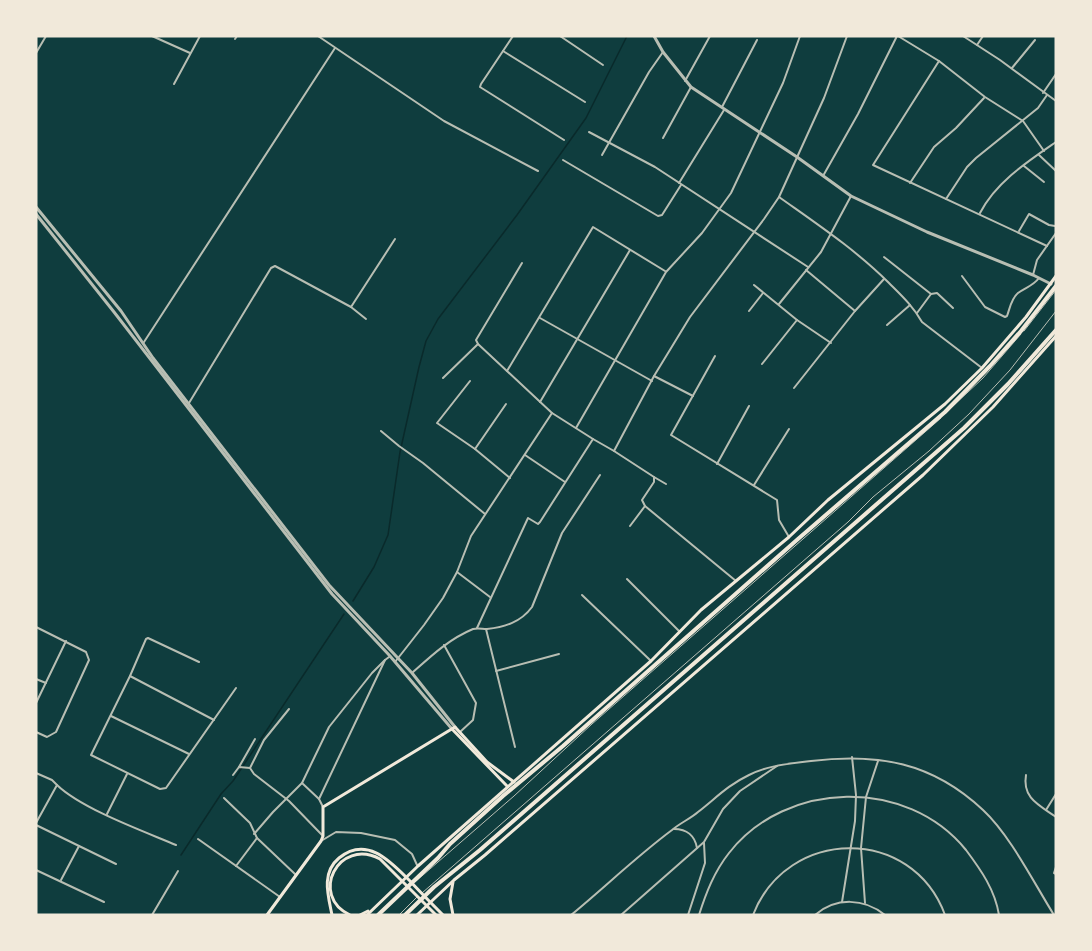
<svg xmlns="http://www.w3.org/2000/svg" width="1092" height="951" viewBox="0 0 1092 951" font-family="'Roboto Serif',serif">
  <style>
    .lines { fill: none; stroke-linecap: round; stroke-linejoin: round }
    .stream { stroke: #0a2a2b; stroke-width: 1.5 }
    .service { stroke: #b8beb3; stroke-width: 1 }
    .minor { stroke: #b8beb3; stroke-width: 2 }
    .tertiary { stroke: #b8beb3; stroke-width: 3 }
    .secondary { stroke: #f1e9da; stroke-width: 3 }
    .primary { stroke: #f1e9da; stroke-width: 3 }
    .motorway { stroke: #f1e9da; stroke-width: 4 }
  </style>
  <rect width="100%" height="100%" fill="#0f3d3e"/>
  <g class="lines">
    <!-- stream -->
    <g class="stream">
      <polyline points="353,601 374,567 388,535 400,452 419,367 426,341 438,319 517,215 586,118 627,36"/>
      <polyline points="181,855 221,794 233,781 344,614"/>
    </g>
    <!-- service -->
    <g class="service">
      <polyline points="1024,331 1056,290"/>
      <polyline points="952,407 983,378 1021,334"/>
      <polyline points="415,882 514,796 592,724 941,418"/>
      <polyline points="422,893 848,522 873,497 929,451 969,414 1010,370 1056,311"/>
      <polyline points="399,915 417,897"/>
    </g>
    <!-- minor -->
    <g class="minor">
      <polyline points="152,36 190,53"/>
      <polyline points="318,36 444,121 538,171"/>
      <polyline points="513,36 481,84 480,87 564,140"/>
      <polyline points="560,36 603,65"/>
      <polyline points="898,36 939,61 985,97 1023,121 1044,151"/>
      <polyline points="963,36 1000,60 1056,101"/>
      <polyline points="235,39 237,36"/>
      <polyline points="977,45 983,36"/>
      <polyline points="503,51 585,102"/>
      <polyline points="36,53 46,36"/>
      <polyline points="939,61 873,165 1047,246"/>
      <polyline points="1012,68 1035,40"/>
      <polyline points="685,81 710,36"/>
      <polyline points="174,84 200,36"/>
      <polyline points="1043,93 1056,74"/>
      <polyline points="722,107 757,40"/>
      <polyline points="589,132 655,167 808,267"/>
      <polyline points="663,138 691,87"/>
      <polyline points="602,155 649,72 663,52"/>
      <polyline points="1039,155 1056,171"/>
      <polyline points="563,160 658,216 662,215 681,185"/>
      <polyline points="1024,166 1044,182"/>
      <polyline points="823,176 858,114 897,36"/>
      <polyline points="679,183 724,110"/>
      <polyline points="910,183 934,147 956,128 984,98"/>
      <path d="M779 197C817 224 856 250 889 283 901 295 913 306 922 322L982 368"/>
      <polyline points="946,199 967,167 976,158 1038,108 1047,95"/>
      <path d="M980 213C996 182 1027 162 1056 142"/>
      <polyline points="1056,222 1056,228"/>
      <polyline points="1019,231 1029,214 1049,225 1055,226"/>
      <polyline points="884,257 931,294 917,313"/>
      <polyline points="806,270 855,311"/>
      <polyline points="1033,275 1037,260 1056,233"/>
      <path d="M962 276 985 307 1005 317 1007 316C1010 308 1011 299 1018 293 1026 287 1033 286 1039 278"/>
      <polyline points="754,285 797,320 831,343"/>
      <polyline points="931,294 937,293 953,308"/>
      <polyline points="779,304 821,252 851,196"/>
      <polyline points="351,307 366,319"/>
      <polyline points="749,311 763,293"/>
      <polyline points="540,318 652,381"/>
      <polyline points="887,325 910,305"/>
      <polyline points="144,342 335,48"/>
      <polyline points="715,356 671,435 777,500 779,520 789,537"/>
      <polyline points="762,364 797,320"/>
      <polyline points="507,371 593,227 665,271"/>
      <polyline points="654,376 693,396"/>
      <polyline points="443,378 478,344 476,340 522,263"/>
      <polyline points="470,381 437,423 475,449 510,478"/>
      <polyline points="794,388 855,311 884,279"/>
      <polyline points="540,402 630,250"/>
      <polyline points="189,403 271,268 275,266 351,307 395,239"/>
      <polyline points="576,428 666,272 702,233 731,193 783,83 800,36"/>
      <polyline points="381,431 399,446 423,463 485,514"/>
      <polyline points="593,439 614,451 654,376 690,317 764,219 779,197 824,98 847,36"/>
      <polyline points="475,449 506,404"/>
      <polyline points="614,451 654,477 654,482 642,500 645,506 736,581"/>
      <polyline points="525,455 565,482"/>
      <polyline points="717,464 749,406"/>
      <polyline points="654,477 666,484"/>
      <polyline points="754,485 789,429"/>
      <polyline points="630,526 645,506"/>
      <polyline points="457,572 490,597"/>
      <polyline points="627,579 679,631"/>
      <polyline points="582,595 651,661"/>
      <polyline points="36,627 86,652 89,660 56,732 47,737 36,732"/>
      <polyline points="477,628 528,518 538,524 540,522 593,439 552,413 478,344"/>
      <polyline points="486,629 515,747"/>
      <polyline points="444,645 476,703 473,720 460,732"/>
      <polyline points="199,662 148,638 146,639 130,676 91,755 160,789 166,788 236,688"/>
      <polyline points="395,662 424,625 443,598 457,572 471,536 552,413"/>
      <polyline points="496,671 559,654"/>
      <path d="M412 673C431 656 449 639 473 629 478 628 482 629 487 629 505 627 521 622 532 607L562 533 600 475"/>
      <polyline points="130,676 214,720"/>
      <polyline points="36,679 46,683"/>
      <polyline points="36,703 66,641"/>
      <polyline points="289,709 264,740 250,768 254,774 289,801 323,836"/>
      <polyline points="111,716 189,754"/>
      <polyline points="239,767 255,739"/>
      <polyline points="36,773 52,780 57,785 36,823"/>
      <polyline points="233,775 239,767 250,768"/>
      <path d="M1026 775C1022 798 1039 805 1056 817"/>
      <polyline points="302,783 319,799 323,807"/>
      <path d="M57 785C82 809 143 831 176 845"/>
      <polyline points="224,798 250,823 257,838 296,875"/>
      <polyline points="319,799 385,660 389,657"/>
      <polyline points="1046,810 1056,794"/>
      <polyline points="107,814 127,774"/>
      <polyline points="36,825 116,864"/>
      <path d="M674 829C687 829 695 836 697 848"/>
      <polyline points="254,834 273,812 302,783 329,727 372,673 385,660"/>
      <polyline points="198,839 280,897"/>
      <polyline points="321,841 336,832 361,833 395,840 412,854 417,865"/>
      <polyline points="236,866 257,838"/>
      <polyline points="1056,867 1054,873 1056,874"/>
      <polyline points="36,870 104,902"/>
      <polyline points="61,880 79,846"/>
      <polyline points="842,902 855,821 856,795 852,757"/>
      <polyline points="865,903 861,848 866,797 878,761"/>
      <polyline points="36,915 37,915"/>
      <polyline points="152,915 178,871"/>
      <path d="M571 915C605 887 637 856 672 830 680 823 690 819 698 812 716 798 728 785 749 775 769 765 789 764 811 761 878 753 932 762 983 810 1010 835 1034 883 1054 915"/>
      <polyline points="621,915 704,842 723,809 740,791 777,766"/>
      <polyline points="688,915 705,863 704,843"/>
      <path d="M699 915C706 893 714 872 729 853 786 780 907 777 966 850 981 870 995 890 999 915"/>
      <path d="M753 915C787 827 912 825 945 915"/>
      <path d="M815 915C836 897 864 898 885 915"/>
    </g>
    <!-- tertiary -->
    <g class="tertiary">
      <polyline points="654,36 663,52 691,87 797,157 851,196 927,232 1033,275 1051,284"/>
      <polyline points="36,207 121,311 153,358 329,585 412,673 455,727"/>
      <polyline points="36,214 114,312 332,594 390,656 452,729"/>
    </g>
    <!-- secondary -->
    <g class="secondary">
      <polyline points="452,729 507,786"/>
      <polyline points="267,915 321,841 323,836 323,807 455,727 487,762 514,782"/>
    </g>
    <!-- primary -->
    <g class="primary">
      <path d="M332 915C328 895 321 873 339 858 367 835 391 862 410 881 421 893 432 904 443 915"/>
      <path d="M350 915C309 896 338 837 380 859L436 915"/>
      <polyline points="360,915 368,911"/>
      <polyline points="367,915 418,866 651,661 701,610 789,537 828,500 945,404 982,368 1026,317 1056,276"/>
      <polyline points="417,915 454,880 485,855 923,475 993,407 1056,336"/>
      <polyline points="453,915 450,899 453,882"/>
    </g>
    <!-- motorway -->
    <g class="motorway">
      <polyline points="378,915 438,858 450,844 503,796 563,746 798,539 945,412 990,366 1021,331 1056,286"/>
      <polyline points="405,915 434,887 480,850 964,428 1008,384 1056,330"/>
    </g>
  </g>
  <!-- border -->
  <rect width="1092" height="951" fill="none" stroke="#f1e9da" stroke-width="75"/>
</svg>
